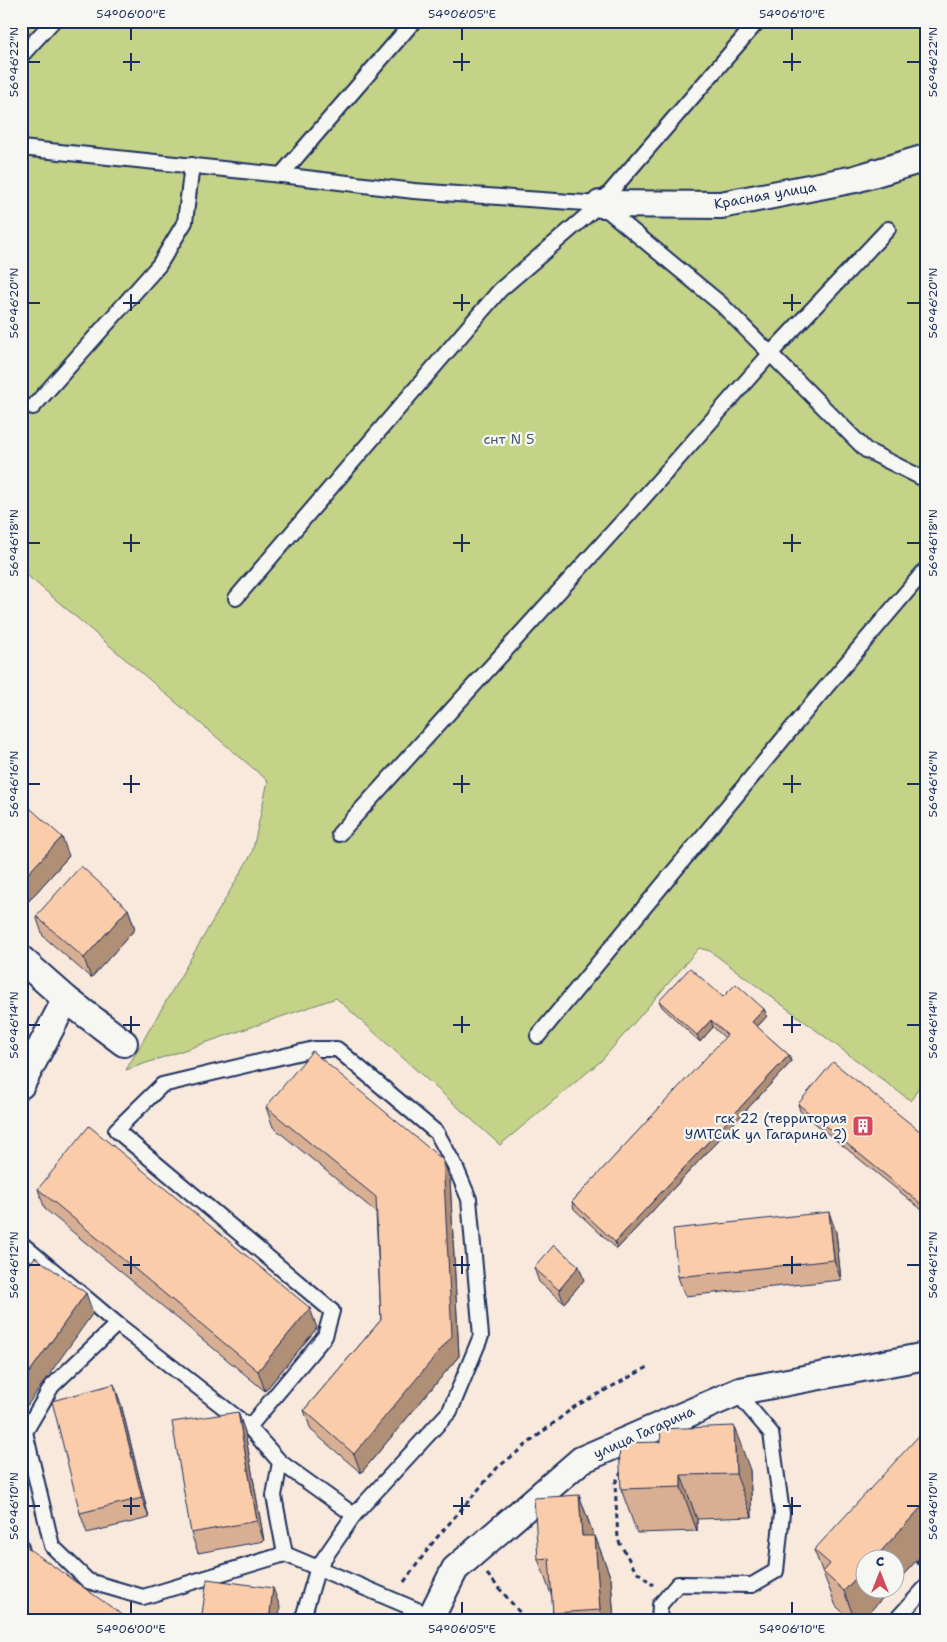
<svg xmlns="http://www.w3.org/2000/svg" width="947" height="1642" viewBox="0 0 947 1642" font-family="'Shantell Sans',sans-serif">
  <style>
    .green { fill: #c4d387; stroke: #708172 }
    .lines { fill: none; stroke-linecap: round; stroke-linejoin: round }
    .lane-casing { stroke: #1b2f5e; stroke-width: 18 }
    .street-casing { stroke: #1b2f5e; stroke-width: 30 }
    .path { stroke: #1b2f5e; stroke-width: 3; stroke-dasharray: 5 4; stroke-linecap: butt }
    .lane { stroke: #f6f6f2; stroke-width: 14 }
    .street { stroke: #f6f6f2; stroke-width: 26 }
    .wall { fill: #d8af92; stroke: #1b2f5e }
    .shaded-wall { fill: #b08f77; stroke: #1b2f5e }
    .building { fill: #fbccaa; stroke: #1b2f5e }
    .ticks { fill: none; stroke: #1b2f5e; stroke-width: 2 }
    .labels { text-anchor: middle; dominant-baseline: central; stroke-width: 4.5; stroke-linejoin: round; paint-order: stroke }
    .street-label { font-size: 14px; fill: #1b2f5e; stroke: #f6f6f2 }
    .park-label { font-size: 14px; fill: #455868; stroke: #f6f6f2 }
    .poi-label { font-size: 14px; fill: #1b2f5e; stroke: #f6f6f2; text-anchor: end }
    .neatline { fill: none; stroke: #1b2f5e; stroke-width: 2 }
    .ticks-label { font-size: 12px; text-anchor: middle; fill: #1b2f5e }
  </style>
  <rect width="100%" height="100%" fill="#f8e9dc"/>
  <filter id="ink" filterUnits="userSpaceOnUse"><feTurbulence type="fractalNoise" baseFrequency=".02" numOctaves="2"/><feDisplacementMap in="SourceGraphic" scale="10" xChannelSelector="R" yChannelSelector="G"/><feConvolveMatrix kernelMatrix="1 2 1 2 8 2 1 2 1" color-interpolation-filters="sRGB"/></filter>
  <g filter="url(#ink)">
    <!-- green -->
    <polygon class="green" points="21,21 926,21 926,1073 911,1101 710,951 699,948 601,1061 500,1145 336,998 126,1070 252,853 268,781 21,570"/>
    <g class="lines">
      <!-- lane casing -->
      <g class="lane-casing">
        <g id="lane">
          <polyline points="21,56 53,21"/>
          <polyline points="21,148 281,175 414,191 600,204 721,304 866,450 926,480"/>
          <polyline points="281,175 414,21"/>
          <polyline points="33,407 159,265 185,222 192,165"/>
          <polyline points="236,598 500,290 600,204 758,21"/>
          <polyline points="339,834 631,512 771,353 888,229"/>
          <polyline points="538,1036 816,699 926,569"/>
          <polyline points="23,1245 117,1324 249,1427 280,1462 274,1496 285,1554 431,1616"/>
          <polyline points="117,1324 52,1386 25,1432 52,1546 88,1581 143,1597 285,1554"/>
          <polyline points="249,1427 325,1336 332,1311 116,1130 162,1085 314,1049 337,1049 437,1133 456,1168 469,1199 481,1336 450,1411 354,1515"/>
          <polyline points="280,1462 354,1515 318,1567 302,1621"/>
          <polyline points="659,1621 660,1605 678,1584 752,1585 776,1571 782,1513 771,1433 743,1400 740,1391"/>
          <polyline points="895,1621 926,1587"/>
        </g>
      </g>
      <!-- street casing -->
      <g class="street-casing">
        <g id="street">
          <polyline points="600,204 721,205 855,179 926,158"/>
          <polyline points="21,959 66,999 124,1043"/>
          <polyline points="21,1085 66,999"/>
          <polyline points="429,1621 455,1569 581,1460 740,1391 926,1356"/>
        </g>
      </g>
      <!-- path -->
      <g class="path">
        <polyline points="622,1471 615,1483 618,1540 635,1570 653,1585"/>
        <polyline points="916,1561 923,1568"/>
        <polyline points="487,1574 527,1621"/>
        <polyline points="404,1582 434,1541 497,1468 574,1407 650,1366"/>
      </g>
      <!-- lane -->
      <use href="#lane" class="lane"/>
      <!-- street -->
      <use href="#street" class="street"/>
    </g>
    <!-- wall -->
    <g class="wall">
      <polygon points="21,800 69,856 25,905 21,902"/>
      <polygon points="128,909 135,929 91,978 43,936 36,916"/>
      <polygon points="723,997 764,1009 767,1016 757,1027 789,1055 791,1062 617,1249 574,1209 572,1202 725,1038 713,1027 700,1042 662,1007 659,1001"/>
      <polygon points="798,1104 926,1136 926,1213 800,1111"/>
      <polygon points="266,1107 450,1179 459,1356 361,1473 311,1430 304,1410 381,1320 376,1212 273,1127"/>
      <polygon points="38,1189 317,1328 265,1391 45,1209"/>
      <polygon points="836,1232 841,1280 685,1296 678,1277"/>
      <polygon points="534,1268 584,1280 564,1303 539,1282"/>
      <polygon points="121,1404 149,1518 87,1533 80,1513"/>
      <polygon points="238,1412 245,1432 264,1541 198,1553 191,1533"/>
      <polygon points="661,1442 750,1470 752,1517 697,1519 697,1531 637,1533 621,1489"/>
      <polygon points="579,1495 594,1536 595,1536 611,1579 614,1621 556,1621 553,1613 552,1597 538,1559"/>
      <polygon points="814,1550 926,1550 894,1585 894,1560 864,1590 890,1590 861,1621 852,1621 836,1606"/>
    </g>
    <!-- shaded-wall -->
    <g class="shaded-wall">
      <polygon points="62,837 69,856 25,905 21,896 21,881"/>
      <polygon points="128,909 135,929 91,978 84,958"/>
      <polygon points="764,1009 767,1016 755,1029 752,1022"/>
      <polygon points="21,1019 24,1027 21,1030"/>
      <polygon points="711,1020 713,1027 700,1042 697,1035"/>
      <polygon points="789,1055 791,1062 617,1249 615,1242"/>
      <polygon points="443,1160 450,1179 459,1356 361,1473 354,1454"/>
      <polygon points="829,1212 836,1232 841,1280 834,1260"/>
      <polygon points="579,1266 584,1280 564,1303 559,1290"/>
      <polygon points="86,1293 93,1313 21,1414 21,1384"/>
      <polygon points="310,1308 317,1328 265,1391 258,1371"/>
      <polygon points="114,1384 121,1404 149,1518 142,1498"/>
      <polygon points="238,1412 245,1432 264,1541 257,1521"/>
      <polygon points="734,1426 750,1470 752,1517 736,1474"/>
      <polygon points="681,1475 697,1519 697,1531 681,1487"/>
      <polygon points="579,1495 595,1539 582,1536"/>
      <polygon points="926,1502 926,1550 894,1585 894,1560 873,1560"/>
      <polygon points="21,1517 36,1569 29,1549 21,1522"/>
      <polygon points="595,1536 611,1579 614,1621 604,1621 600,1610"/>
      <polygon points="864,1569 864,1590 890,1590 861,1621 855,1621 844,1591"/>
      <polygon points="273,1588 280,1607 279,1621 269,1621"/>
    </g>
    <!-- building -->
    <g class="building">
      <polygon points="21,800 62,837 21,881"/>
      <polygon points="81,866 128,909 84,958 36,916"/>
      <polygon points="690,968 723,997 736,984 764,1009 752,1022 789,1055 615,1242 572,1202 727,1035 711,1020 697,1035 659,1001"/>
      <polygon points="312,1051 443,1160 452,1336 354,1454 304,1410 381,1320 376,1197 266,1107"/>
      <polygon points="833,1062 926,1136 926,1208 798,1104"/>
      <polygon points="89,1126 310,1308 258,1371 38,1189"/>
      <polygon points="829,1212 834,1260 678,1277 673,1229"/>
      <polygon points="554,1245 579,1266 559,1290 534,1268"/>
      <polygon points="35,1257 86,1293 21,1384 21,1276"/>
      <polygon points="114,1384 142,1498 80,1513 52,1401"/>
      <polygon points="238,1412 257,1521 191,1533 172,1422"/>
      <polygon points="734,1426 736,1474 681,1475 681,1487 621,1489 619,1443 661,1442 660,1429"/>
      <polygon points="926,1428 926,1502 873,1560 864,1560 864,1569 844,1591 823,1572 830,1564 814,1550"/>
      <polygon points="579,1495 582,1536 595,1536 600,1610 553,1613 549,1558 538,1559 534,1498"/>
      <polygon points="21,1522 29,1549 131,1621 21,1621"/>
      <polygon points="207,1579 273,1588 269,1621 201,1621"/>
    </g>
  </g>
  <!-- ticks -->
  <path class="ticks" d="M131 28V40M462 28V40M792 28V40M131 53V71M462 53V71M792 53V71M28 62H40M123 62H140M453 62H470M783 62H801M907 62H920M131 294V311M462 294V311M792 294V311M28 303H40M123 303H140M453 303H470M783 303H801M907 303H920M131 534V552M462 534V552M792 534V552M28 543H40M123 543H140M453 543H470M783 543H801M907 543H920M131 775V793M462 775V793M792 775V793M28 784H40M123 784H140M453 784H470M783 784H801M907 784H920M131 1016V1033M462 1016V1033M792 1016V1033M28 1025H40M123 1025H140M453 1025H470M783 1025H801M907 1025H920M131 1256V1274M462 1256V1274M792 1256V1274M28 1265H40M123 1265H140M453 1265H470M783 1265H801M907 1265H920M131 1497V1515M462 1497V1515M792 1497V1515M28 1506H40M123 1506H140M453 1506H470M783 1506H801M907 1506H920M131 1602V1614M462 1602V1614M792 1602V1614"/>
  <!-- icons -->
  <defs>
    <g id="building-square" transform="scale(1.125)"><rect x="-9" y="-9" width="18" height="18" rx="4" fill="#d1495b" stroke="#f6f6f2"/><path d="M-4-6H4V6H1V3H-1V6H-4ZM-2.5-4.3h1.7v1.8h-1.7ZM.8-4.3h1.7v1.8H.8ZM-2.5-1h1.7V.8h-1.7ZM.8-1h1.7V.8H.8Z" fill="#fff"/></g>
  </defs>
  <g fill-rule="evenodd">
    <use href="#building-square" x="863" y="1126"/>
  </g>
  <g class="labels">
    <!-- street labels -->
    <g class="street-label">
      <text transform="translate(765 195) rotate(-10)">Красная улица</text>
      <text transform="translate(644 1432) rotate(-24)">улица Гагарина</text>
    </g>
    <!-- park labels -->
    <g class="park-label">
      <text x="509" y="439">снт N 5</text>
    </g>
    <!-- poi labels -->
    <g class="poi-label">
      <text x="847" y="1118">гск 22 (территория<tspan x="847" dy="16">УМТСиК ул Гагарина 2)</tspan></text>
    </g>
  </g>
  <!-- margin -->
  <rect width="947" height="1642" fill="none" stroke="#f6f6f2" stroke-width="55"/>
  <!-- north arrow -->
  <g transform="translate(880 1574)"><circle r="24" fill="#f6f6f2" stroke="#9ea6b7"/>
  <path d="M0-4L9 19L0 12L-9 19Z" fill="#d1495b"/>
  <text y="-8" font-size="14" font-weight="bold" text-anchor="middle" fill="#1b2f5e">С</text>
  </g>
  <rect x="28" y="28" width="892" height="1586" class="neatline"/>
  <g class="ticks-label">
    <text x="131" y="18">54°06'00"E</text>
    <text x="462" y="18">54°06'05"E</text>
    <text x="792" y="18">54°06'10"E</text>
    <text transform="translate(14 62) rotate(-90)" y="4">56°46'22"N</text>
    <text transform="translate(933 62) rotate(-90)" y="4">56°46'22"N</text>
    <text transform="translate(14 303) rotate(-90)" y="4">56°46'20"N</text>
    <text transform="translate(933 303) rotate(-90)" y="4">56°46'20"N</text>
    <text transform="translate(14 543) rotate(-90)" y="4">56°46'18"N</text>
    <text transform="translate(933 543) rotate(-90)" y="4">56°46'18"N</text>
    <text transform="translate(14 784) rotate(-90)" y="4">56°46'16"N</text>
    <text transform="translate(933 784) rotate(-90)" y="4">56°46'16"N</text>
    <text transform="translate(14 1025) rotate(-90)" y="4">56°46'14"N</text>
    <text transform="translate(933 1025) rotate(-90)" y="4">56°46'14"N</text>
    <text transform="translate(14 1265) rotate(-90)" y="4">56°46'12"N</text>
    <text transform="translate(933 1265) rotate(-90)" y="4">56°46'12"N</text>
    <text transform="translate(14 1506) rotate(-90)" y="4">56°46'10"N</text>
    <text transform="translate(933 1506) rotate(-90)" y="4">56°46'10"N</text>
    <text x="131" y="1633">54°06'00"E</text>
    <text x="462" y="1633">54°06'05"E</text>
    <text x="792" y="1633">54°06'10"E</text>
  </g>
</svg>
